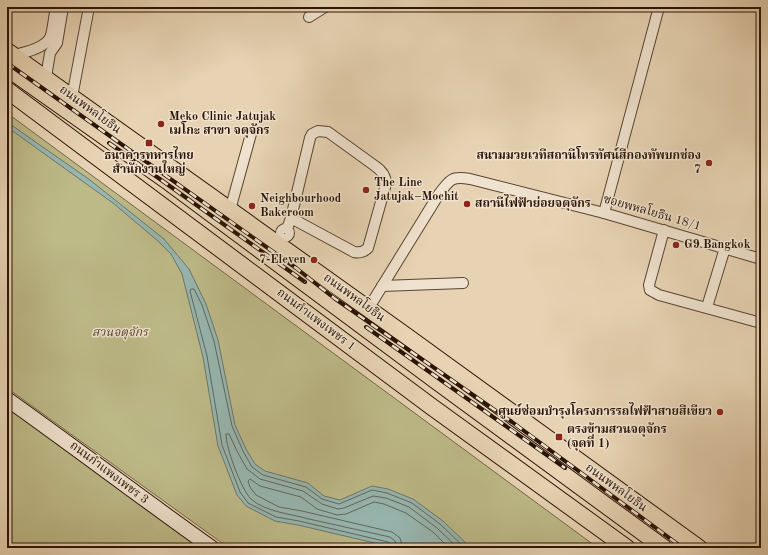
<svg xmlns="http://www.w3.org/2000/svg" width="768" height="555" viewBox="0 0 768 555" font-family="'Old Standard TT','Noto Serif Thai',serif">
  <style>
    .green { fill: #bdba88; stroke: #746747 }
    .water { fill: #97b7b1; stroke: #6c766d }
    .lines { fill: none; stroke-linecap: round; stroke-linejoin: round }
    .shore { stroke: #61665c; stroke-width: 1 }
    .street-casing { stroke: #5a4431; stroke-width: 12 }
    .secondary-casing { stroke: #2b1406; stroke-width: 16 }
    .primary-casing { stroke: #2b1406; stroke-width: 18 }
    .street { stroke: #efe2ce; stroke-width: 10 }
    .secondary { stroke: #efe2ce; stroke-width: 14 }
    .primary { stroke: #e7d3b3; stroke-width: 16 }
    .rail-casing { stroke: #2b1406; stroke-width: 4 }
    .rail { stroke: #efe2ce; stroke-width: 2.5; stroke-dasharray: 8; stroke-linecap: butt }
    .poi-dot { fill: #8f2418; stroke: #efe2ce; stroke-width: 1.5 }
    .labels { text-anchor: middle; dominant-baseline: central; stroke-width: 3; stroke-linejoin: round; paint-order: stroke }
    .street-label { font-size: 12px; fill: #2b1406; stroke: #efe2ce }
    .poi-label { font-size: 12px; font-weight: bold; fill: #2b1406; stroke: #efe2ce; text-anchor: start }
    .park-label { font-size: 12px; font-style: italic; fill: #57462d; stroke: #efe2ce }
  </style>
  <rect width="100%" height="100%" fill="#e7d3b3"/>
  <filter id="stains"><feTurbulence type="fractalNoise" baseFrequency=".005" numOctaves="4"/><feColorMatrix values="0 0 0 0 .2 0 0 0 0 .09 0 0 0 0 .02 0 0 0 .5 -.17"/></filter>
  <radialGradient id="worn" r=".72"><stop offset=".6" stop-color="#630" stop-opacity="0"/><stop offset="1" stop-color="#630" stop-opacity=".3"/></radialGradient>
  <!-- green -->
  <g class="green">
    <polygon points="7,113 598,548 229,548 7,388"/>
    <polygon points="7,404 208,548 7,548"/>
  </g>
  <!-- water -->
  <polygon class="water" points="7,122 90,180 164,239 189,269 206,304 218,340 235,425 246,449 255,464 265,471 308,483 324,496 340,500 372,486 388,489 413,499 443,521 471,548 396,548 298,525 275,521 246,506 237,495 218,446 203,357 182,274 171,254 158,241 113,203 7,127"/>
  <g class="lines">
    <!-- shore -->
    <g class="shore">
      <polyline points="392,548 391,544 388,542 299,521 276,517 248,503 240,492 222,445 207,356 190,291 191,289 194,289 202,305 214,341 232,426 243,451 252,467 263,475 306,487 322,499 339,504 372,490 387,493 412,503 440,524 465,548"/>
      <path d="M397 548 395 541 390 537C363 531 336 525 309 519 292 514 265 512 251 499 241 489 226 448 226 434H229L238 453 247 469 260 479 303 491 322 504 338 509 344 508 373 496 386 498 409 507 437 528 458 548"/>
      <polyline points="403,548 400,538 392,532 302,511 279,507 256,495 250,487 248,481 250,479 260,486 301,497 317,509 337,515 346,514 374,502 384,504 406,513 433,532 449,548"/>
    </g>
    <!-- street casing -->
    <g class="street-casing">
      <g id="street">
        <polyline points="309,17 325,7"/>
        <path d="M13 55C24 53 43 49 50 38 53 31 54 15 56 7"/>
        <polyline points="47,78 47,71 50,53 57,43 63,7"/>
        <polyline points="72,97 89,7"/>
        <polyline points="230,210 251,134"/>
        <polyline points="604,213 659,7"/>
        <path d="M287 229 291 218 310 138 312 134 318 131 328 132 375 166C381 170 386 176 386 184L368 248C364 252 359 253 354 252L291 218"/>
        <circle cx="285" cy="233" r="4"/>
        <polyline points="664,230 649,285 650,290 659,295 761,323"/>
        <polyline points="382,286 463,283"/>
        <polyline points="707,307 725,248"/>
        <path d="M368 309 439 194C450 179 452 176 470 179L604 213 761 259"/>
      </g>
    </g>
    <!-- secondary casing -->
    <g class="secondary-casing">
      <path id="secondary" d="M7 399C76 448 143 499 212 548"/>
    </g>
    <!-- primary casing -->
    <g class="primary-casing">
      <g id="primary">
        <polyline points="7,51 405,335 699,548"/>
        <polyline points="7,68 170,183 435,380 664,548"/>
        <polyline points="7,90 432,407 627,548"/>
      </g>
    </g>
    <!-- street -->
    <use href="#street" class="street"/>
    <!-- secondary -->
    <use href="#secondary" class="secondary"/>
    <!-- primary -->
    <use href="#primary" class="primary"/>
    <!-- rail casing -->
    <g class="rail-casing">
      <g id="rail">
        <polyline points="7,63 296,268 334,298 512,422 683,548"/>
        <polyline points="109,143 305,282"/>
        <polyline points="366,327 565,468"/>
      </g>
    </g>
    <!-- rail -->
    <use href="#rail" class="rail"/>
  </g>
  <!-- markers -->
  <g class="poi-dot">
    <circle cx="161" cy="124" r="4"/>
    <rect x="145" y="139" width="8" height="8" rx="2"/>
    <circle cx="709" cy="163" r="4"/>
    <circle cx="366" cy="190" r="4"/>
    <circle cx="467" cy="204" r="4"/>
    <circle cx="252" cy="206" r="4"/>
    <circle cx="676" cy="245" r="4"/>
    <circle cx="314" cy="260" r="4"/>
    <circle cx="720" cy="412" r="4"/>
    <rect x="555" y="433" width="8" height="8" rx="2"/>
  </g>
  <g class="labels">
    <!-- street labels -->
    <g class="street-label">
      <text transform="translate(90 110) rotate(36)">ถนนพหลโยธิน</text>
      <text transform="translate(652 213) rotate(16)">ซอยพหลโยธิน 18/1</text>
      <text transform="translate(354 298) rotate(36)">ถนนพหลโยธิน</text>
      <text transform="translate(316 320) rotate(37)">ถนนกำแพงเพชร 1</text>
      <text transform="translate(109 473) rotate(37)">ถนนกำแพงเพชร 3</text>
      <text transform="translate(616 488) rotate(36)">ถนนพหลโยธิน</text>
    </g>
    <!-- poi labels -->
    <g class="poi-label">
      <text x="169" y="117">Meko Clinic Jatujak<tspan x="169" dy="14">เมโกะ สาขา จตุจักร</tspan></text>
      <text x="149" y="156" text-anchor="middle">ธนาคารทหารไทย<tspan x="149" dy="14">สำนักงานใหญ่</tspan></text>
      <text x="701" y="156" text-anchor="end">สนามมวยเวทีสถานีโทรทัศน์สีกองทัพบกช่อง<tspan x="701" dy="14">7</tspan></text>
      <text x="374" y="183">The Line<tspan x="374" dy="14">Jatujak–Mochit</tspan></text>
      <text x="260" y="199">Neighbourhood<tspan x="260" dy="14">Bakeroom</tspan></text>
      <text x="475" y="204">สถานีไฟฟ้าย่อยจตุจักร</text>
      <text x="684" y="245">G9 Bangkok</text>
      <text x="306" y="260" text-anchor="end">7-Eleven</text>
      <text x="712" y="412" text-anchor="end">ศูนย์ซ่อมบำรุงโครงการรถไฟฟ้าสายสีเขียว</text>
      <text x="567" y="430">ตรงข้ามสวนจตุจักร<tspan x="567" dy="14">(จุดที่ 1)</tspan></text>
    </g>
    <!-- park labels -->
    <g class="park-label">
      <text x="120" y="333">สวนจตุจักร</text>
    </g>
  </g>
  <!-- margin -->
  <rect width="768" height="555" fill="none" stroke="#e7d3b3" stroke-width="24"/>
  <rect x="8" y="8" width="752" height="539" fill="none" stroke="#2b1406" stroke-width="2"/>
  <rect x="12" y="12" width="744" height="531" fill="none" stroke="#2b1406"/>
  <rect width="100%" height="100%" filter="url(#stains)"/>
  <rect width="100%" height="100%" fill="url(#worn)"/>
</svg>
